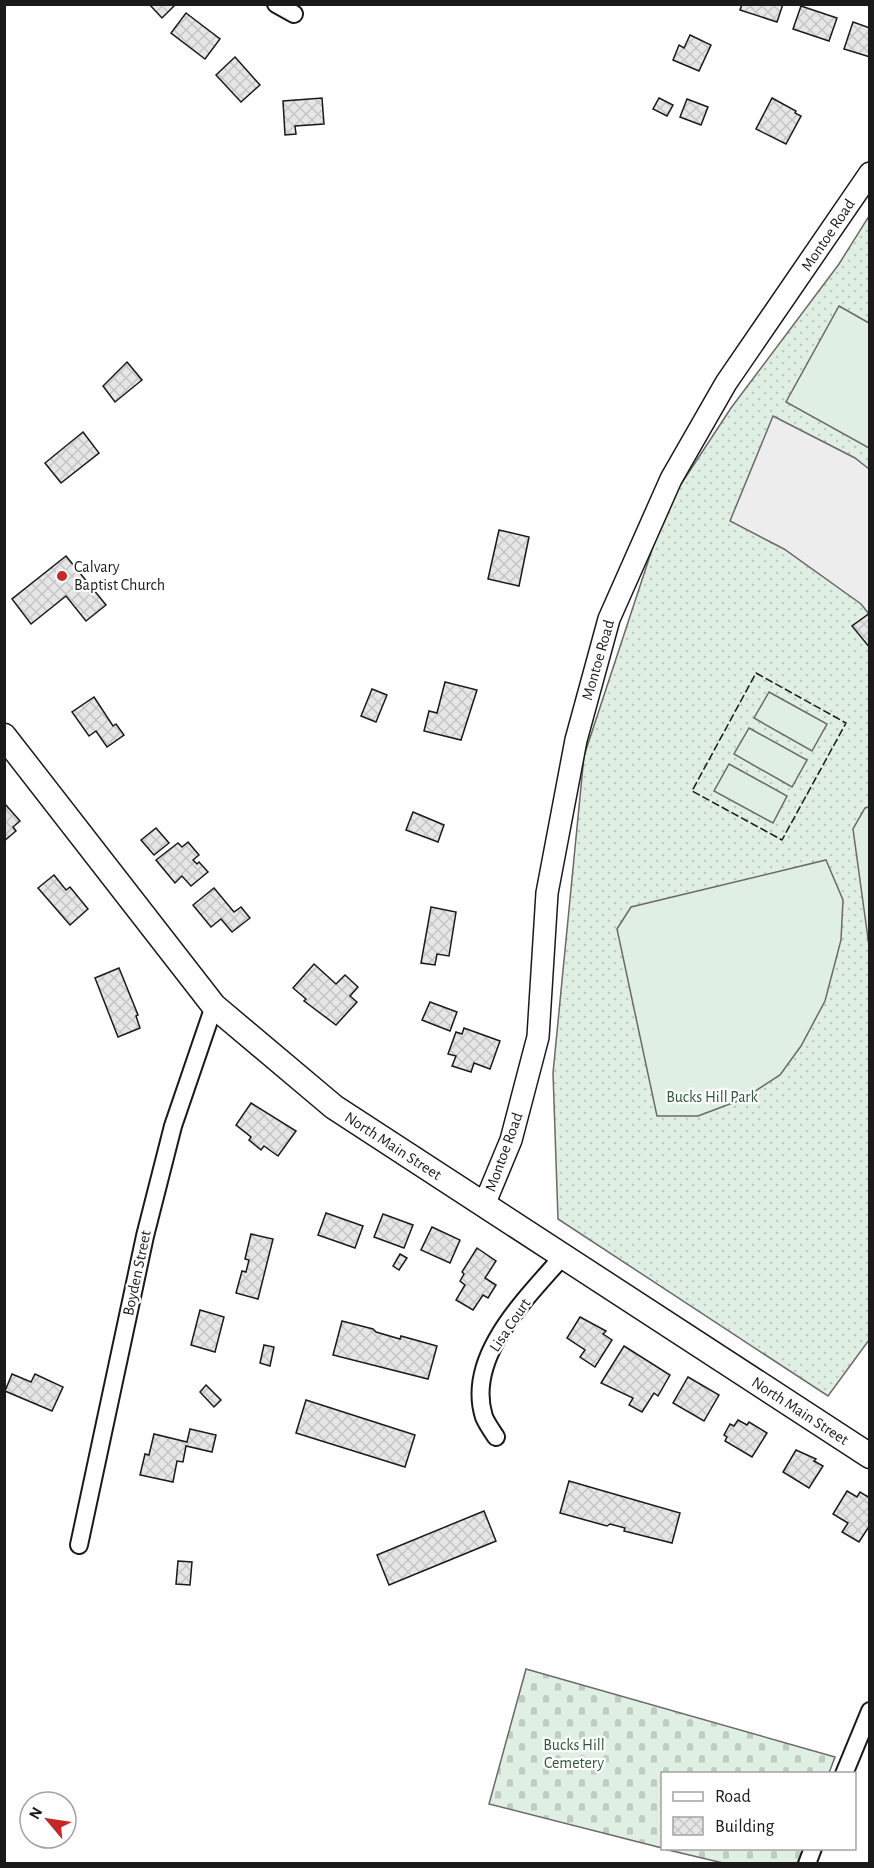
<svg xmlns="http://www.w3.org/2000/svg" width="874" height="1868" viewBox="0 0 874 1868" font-family="'Alegreya Sans',sans-serif">
  <style>
    .grass { fill: url(#grass-dots); stroke: #6a6a6a; stroke-width: 1.5 }
    .cemetery { fill: url(#cemetery-stones); stroke: #6a6a6a; stroke-width: 1.5 }
    .pitch { fill: #e0efe3; stroke: #6a6a6a; stroke-width: 1.5 }
    .parking { fill: #ededed; stroke: #6a6a6a; stroke-width: 1.5 }
    .building { fill: url(#building-cross-hatch); stroke: #1a1a1a; stroke-width: 1.5 }
    .lines { fill: none; stroke-linecap: round; stroke-linejoin: round }
    .minor-casing { stroke: #1a1a1a; stroke-width: 20 }
    .tertiary-casing { stroke: #1a1a1a; stroke-width: 24 }
    .secondary-casing { stroke: #1a1a1a; stroke-width: 27 }
    .minor { stroke: #fff; stroke-width: 16 }
    .tertiary { stroke: #fff; stroke-width: 21 }
    .secondary { stroke: #fff; stroke-width: 24 }
    .fence { stroke: #1a1a1a; stroke-width: 1.5; stroke-dasharray: 8 3; stroke-linecap: butt }
    .poi-dot { fill: #c62828; stroke: #fff; stroke-width: 2 }
    .labels { text-anchor: middle; dominant-baseline: central; stroke-width: 4.5; stroke-linejoin: round; paint-order: stroke }
    .street-label { font-size: 16px; fill: #1a1a1a; stroke: #fff }
    .poi-label { font-size: 16px; fill: #1a1a1a; stroke: #fff; text-anchor: start }
    .park-label { font-size: 16px; fill: #2b5a34; stroke: #fff }
  </style>
  <defs>
    <pattern id="grass-dots" width="8" height="8" patternUnits="userSpaceOnUse" patternTransform="scale(1.5)"><rect width="8" height="8" fill="#e0efe3"/><path d="M2 2h.1M6 6h.1" fill="none" stroke="#c0ccc2" stroke-width="1.8" stroke-linecap="round"/></pattern>
    <pattern id="cemetery-stones" width="16" height="16" patternUnits="userSpaceOnUse" patternTransform="scale(1.5)"><rect width="16" height="16" fill="#e0efe3"/><path d="M2 7V4a2 2 0 0 1 4 0v3zM10 15v-3a2 2 0 0 1 4 0v3z" fill="#c0ccc2"/></pattern>
    <pattern id="building-cross-hatch" width="8" height="8" patternUnits="userSpaceOnUse" patternTransform="scale(1.5)"><rect width="8" height="8" fill="#e6e6e6"/><path d="M0 0l8 8M0 8l8-8" fill="none" stroke="#c5c5c5"/></pattern>
  </defs>
  <rect width="100%" height="100%" fill="#fff"/>
  <!-- grass -->
  <polygon class="grass" points="869,216 869,1340 828,1396 558,1219 553,1073 584,756 666,507 731,408 839,264"/>
  <!-- cemetery -->
  <g class="cemetery">
    <polygon points="526,1669 835,1757 829,1773 662,1774 662,1848 489,1804"/>
    <polygon points="664,1849 803,1849 797,1864 723,1863"/>
  </g>
  <!-- pitch -->
  <g class="pitch">
    <polygon points="839,306 869,323 869,448 786,402"/>
    <polygon points="769,692 827,724 812,751 754,718"/>
    <polygon points="749,728 807,760 792,787 734,754"/>
    <polygon points="729,764 787,796 773,823 714,791"/>
    <polygon points="869,807 870,807 869,946 853,829 865,808"/>
    <polygon points="826,860 843,900 841,940 825,1001 801,1046 780,1075 743,1099 698,1116 657,1116 617,929 631,907"/>
  </g>
  <!-- parking -->
  <polygon class="parking" points="773,416 855,458 869,469 869,614 861,604 784,549 730,521"/>
  <!-- building -->
  <g class="building">
    <polygon points="149,4 176,4 162,18"/>
    <polygon points="742,4 783,4 777,22 740,10"/>
    <polygon points="801,6 837,18 829,41 793,29"/>
    <polygon points="186,13 220,39 205,59 171,33"/>
    <polygon points="853,22 870,28 870,57 844,49"/>
    <polygon points="690,35 711,45 699,71 673,60 679,45 684,48"/>
    <polygon points="235,57 260,85 241,102 216,75"/>
    <polygon points="322,98 324,124 295,126 296,134 285,135 283,101"/>
    <polygon points="659,98 673,105 667,116 653,109"/>
    <polygon points="772,98 796,111 795,113 801,116 786,144 756,129"/>
    <polygon points="687,99 708,107 701,125 680,117"/>
    <polygon points="127,362 142,380 115,402 103,386"/>
    <polygon points="83,432 99,453 61,483 45,463"/>
    <polygon points="499,530 529,537 519,586 488,579"/>
    <polygon points="66,556 106,605 86,621 66,596 31,624 12,599"/>
    <polygon points="870,613 870,648 852,626"/>
    <polygon points="445,682 477,690 461,740 424,731 429,711 437,713"/>
    <polygon points="372,689 387,695 376,722 361,716"/>
    <polygon points="94,697 113,726 116,724 124,735 107,747 96,731 89,736 72,712"/>
    <polygon points="5,804 20,821 13,827 16,831 4,841"/>
    <polygon points="413,812 444,825 438,842 406,830"/>
    <polygon points="156,828 169,843 154,855 141,840"/>
    <polygon points="188,842 199,855 193,860 197,864 199,862 208,872 191,886 182,876 175,883 156,860 178,843 182,847"/>
    <polygon points="54,875 66,890 70,887 88,909 70,925 38,888"/>
    <polygon points="214,888 234,912 241,907 250,918 232,932 221,919 211,927 193,905"/>
    <polygon points="431,907 456,912 449,956 437,954 435,965 421,963"/>
    <polygon points="314,964 336,984 345,975 358,987 350,996 357,1002 336,1025 304,1001 306,999 293,988"/>
    <polygon points="119,968 138,1015 136,1016 140,1028 118,1037 95,978"/>
    <polygon points="430,1002 457,1012 450,1031 422,1020"/>
    <polygon points="464,1028 500,1041 490,1069 474,1063 471,1072 452,1066 456,1056 448,1054 456,1032 462,1034"/>
    <polygon points="251,1103 296,1131 278,1156 264,1146 261,1150 249,1140 251,1137 236,1125"/>
    <polygon points="326,1213 363,1226 355,1248 318,1235"/>
    <polygon points="383,1214 413,1225 404,1248 374,1237"/>
    <polygon points="432,1227 460,1240 450,1263 421,1250"/>
    <polygon points="251,1234 273,1239 258,1299 236,1293 242,1271 246,1272 249,1260 245,1259"/>
    <polygon points="477,1248 496,1261 485,1278 496,1285 488,1298 483,1295 473,1310 456,1300 465,1285 460,1281 464,1274 462,1272"/>
    <polygon points="400,1254 407,1258 399,1270 393,1266"/>
    <polygon points="200,1310 224,1317 215,1352 191,1345"/>
    <polygon points="580,1317 606,1331 603,1334 612,1340 595,1367 580,1357 585,1350 567,1338"/>
    <polygon points="342,1321 373,1329 376,1332 400,1339 401,1336 437,1346 428,1379 333,1355"/>
    <polygon points="264,1345 274,1347 270,1366 260,1363"/>
    <polygon points="624,1346 670,1375 658,1396 654,1393 642,1412 629,1405 633,1398 601,1383"/>
    <polygon points="12,1374 31,1382 35,1374 63,1387 52,1411 5,1391"/>
    <polygon points="688,1377 719,1395 704,1421 673,1403"/>
    <polygon points="206,1385 221,1400 214,1407 200,1392"/>
    <polygon points="306,1400 415,1435 405,1467 296,1433"/>
    <polygon points="738,1420 747,1425 749,1422 767,1433 752,1457 725,1441 727,1437 724,1435 730,1424 734,1426"/>
    <polygon points="190,1429 216,1435 212,1452 186,1446 183,1462 177,1461 173,1482 140,1475 145,1454 149,1455 154,1434 187,1442"/>
    <polygon points="796,1450 816,1459 814,1461 823,1466 809,1488 783,1472"/>
    <polygon points="569,1481 680,1513 672,1543 624,1531 625,1528 610,1524 607,1526 560,1513"/>
    <polygon points="847,1491 857,1497 860,1492 870,1498 870,1525 859,1542 842,1532 848,1523 833,1514"/>
    <polygon points="484,1511 496,1541 389,1585 377,1555"/>
    <polygon points="178,1561 192,1562 190,1585 176,1584"/>
  </g>
  <g class="lines">
    <!-- minor casing -->
    <g class="minor-casing">
      <g id="minor">
        <polyline points="276,4 294,14"/>
        <path d="M496 1437C492 1431 487 1424 484 1417 465 1356 527 1298 563 1256"/>
        <polyline points="79,1545 145,1236 173,1126 214,1006"/>
        <polyline points="844,1774 870,1711"/>
        <polyline points="807,1864 813,1848"/>
      </g>
    </g>
    <!-- tertiary casing -->
    <g class="tertiary-casing">
      <polyline id="tertiary" points="484,1205 511,1140 538,1037 547,893 576,740 609,619 671,479 726,383 870,173"/>
    </g>
    <!-- secondary casing -->
    <g class="secondary-casing">
      <polyline id="secondary" points="4,736 214,1006 334,1107 870,1456"/>
    </g>
    <!-- minor -->
    <use href="#minor" class="minor"/>
    <!-- tertiary -->
    <use href="#tertiary" class="tertiary"/>
    <!-- secondary -->
    <use href="#secondary" class="secondary"/>
    <!-- fence -->
    <polygon class="fence" points="756,673 846,723 782,840 692,791"/>
  </g>
  <!-- markers -->
  <circle class="poi-dot" cx="62" cy="576" r="6"/>
  <g class="labels">
    <!-- street labels -->
    <g class="street-label">
      <text transform="translate(828 235) rotate(-56)">Montoe Road</text>
      <text transform="translate(598 660) rotate(-74)">Montoe Road</text>
      <text transform="translate(393 1146) rotate(33)">North Main Street</text>
      <text transform="translate(504 1152) rotate(-70)">Montoe Road</text>
      <text transform="translate(137 1273) rotate(-78)">Boyden Street</text>
      <text transform="translate(510 1325) rotate(-56)">Lisa Court</text>
      <text transform="translate(800 1411) rotate(33)">North Main Street</text>
    </g>
    <!-- poi labels -->
    <g class="poi-label">
      <text x="74" y="567">Calvary<tspan x="74" dy="18">Baptist Church</tspan></text>
    </g>
    <!-- park labels -->
    <g class="park-label">
      <text x="712" y="1097">Bucks Hill Park</text>
      <text x="574" y="1745">Bucks Hill<tspan x="574" dy="18">Cemetery</tspan></text>
    </g>
  </g>
  <!-- border -->
  <rect width="874" height="1868" fill="none" stroke="#1a1a1a" stroke-width="12"/>
  <!-- legend -->
  <rect x="661" y="1772" width="195" height="78" fill="#ffffff" stroke="#a3a3a3" stroke-width="1.5"/>
  <rect x="673" y="1792" width="30" height="9" fill="#ffffff" stroke="#a3a3a3" stroke-width="1.5"/>
  <text x="715" y="1802" font-size="18" fill="#1a1a1a">Road</text>
  <rect x="673" y="1817" width="30" height="18" fill="url(#building-cross-hatch)" stroke="#a3a3a3" stroke-width="1.5"/>
  <text x="715" y="1832" font-size="18" fill="#1a1a1a">Building</text>
  <!-- north arrow -->
  <g transform="translate(48 1820) rotate(299)"><circle r="28" fill="#ffffff" stroke="#a3a3a3" stroke-width="1.5"/>
  <path d="M0-4.5L10 22L0 15L-10 22Z" fill="#c62828"/>
  <text y="-9" font-size="16" font-weight="bold" text-anchor="middle" fill="#1a1a1a">N</text>
  </g>
</svg>
